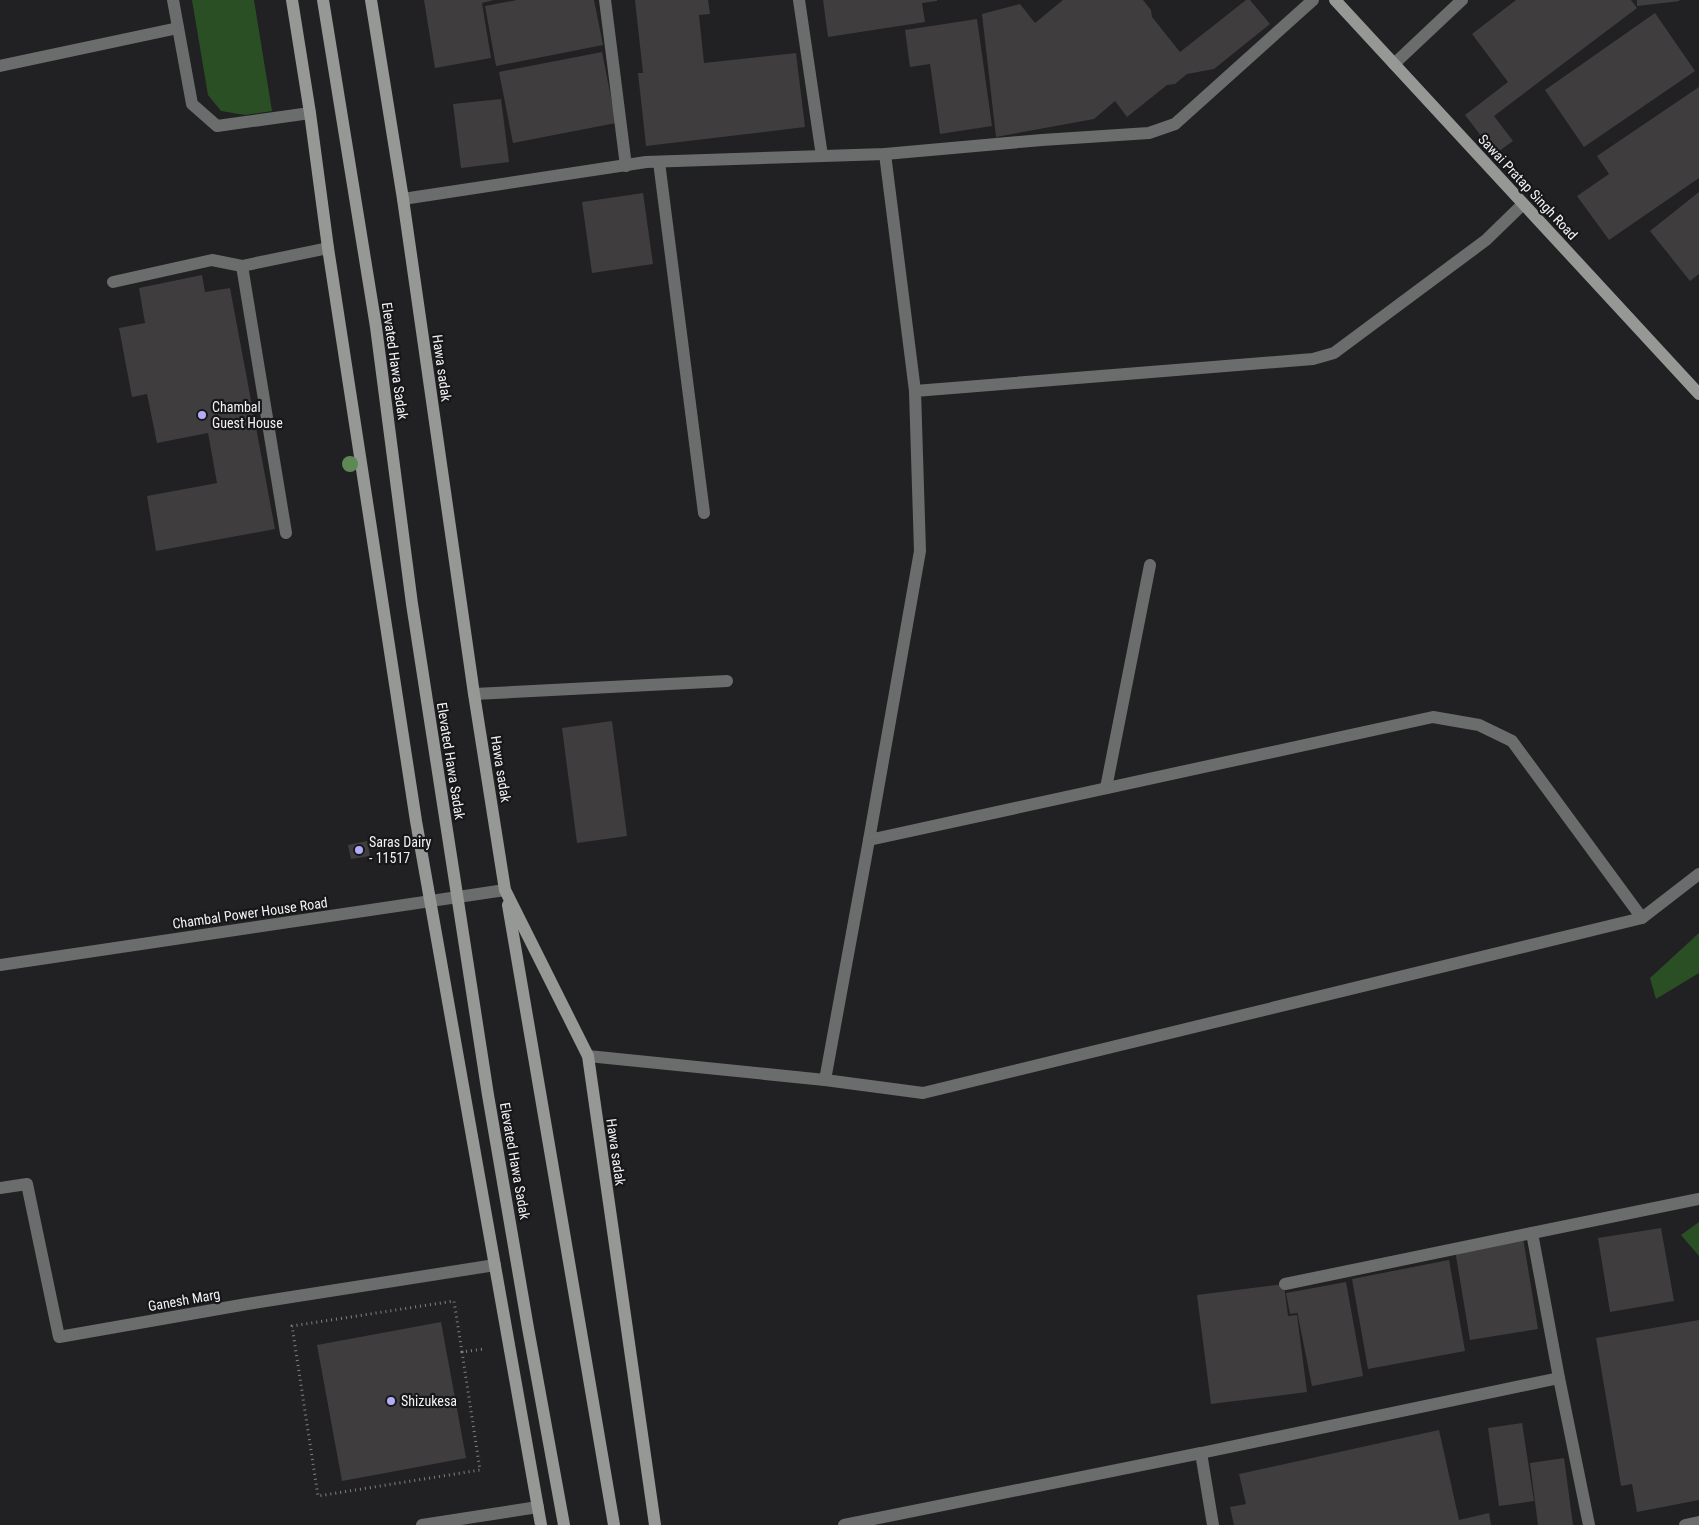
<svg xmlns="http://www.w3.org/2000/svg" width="1699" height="1525" viewBox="0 0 1699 1525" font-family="'Roboto Condensed',sans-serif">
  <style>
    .green { fill: #2a4f24 }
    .building { fill: #403d3e }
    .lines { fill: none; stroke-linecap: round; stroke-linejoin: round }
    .path { stroke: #818083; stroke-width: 3; stroke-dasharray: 1 4; stroke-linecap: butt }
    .lane { stroke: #6b6d6c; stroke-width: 12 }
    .street { stroke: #6b6d6c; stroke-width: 12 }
    .secondary { stroke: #969896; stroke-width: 12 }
    .secondary-bridge { stroke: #969896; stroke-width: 12 }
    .tree { fill: #5c8956 }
    .poi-dot { fill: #b2adf9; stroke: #171719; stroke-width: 2 }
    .labels { text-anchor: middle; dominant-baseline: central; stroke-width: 4.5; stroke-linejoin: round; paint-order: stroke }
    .street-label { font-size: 14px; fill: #f2f2f4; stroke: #171719 }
    .poi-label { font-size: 14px; fill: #f2f2f4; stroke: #171719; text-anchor: start }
  </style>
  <rect width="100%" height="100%" fill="#212023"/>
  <!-- green -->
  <g class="green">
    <polygon points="192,0 254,0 272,111 245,115 221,111 208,95"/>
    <polygon points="1699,933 1699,973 1656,999 1650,978"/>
    <polygon points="1699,1222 1699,1256 1681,1235"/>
  </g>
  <!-- building -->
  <g class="building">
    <polygon points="424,0 494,0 482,3 491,58 435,68"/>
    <polygon points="517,0 594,0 603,45 496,66 485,6"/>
    <polygon points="635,0 708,0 710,14 699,15 704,63 796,53 805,127 646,146 638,73 643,73"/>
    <polygon points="823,0 937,0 937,1 922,3 925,22 828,37"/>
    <polygon points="1063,0 1143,0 1151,10 1152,17 1180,52 1246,0 1250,0 1270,24 1214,69 1187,74 1175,84 1167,85 1127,117 1115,101 1094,119 996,137 982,14 1020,4 1035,23"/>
    <polygon points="1516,0 1631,0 1637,8 1494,116 1513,141 1495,154 1465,115 1508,82 1472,34"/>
    <polygon points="1637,0 1679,0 1680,1 1637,6"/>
    <polygon points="1655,13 1695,71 1584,147 1545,90"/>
    <polygon points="977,19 992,126 940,134 930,64 910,67 905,30"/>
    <polygon points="602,52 616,123 513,143 499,72"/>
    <polygon points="1699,87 1699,178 1609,240 1577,196 1609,174 1597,156"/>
    <polygon points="501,99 509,162 461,168 453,104"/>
    <polygon points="1699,192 1699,274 1690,281 1650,231"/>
    <polygon points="643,193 653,264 592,273 582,202"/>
    <polygon points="202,275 205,292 230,288 275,529 156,551 147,496 217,483 208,433 157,443 147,394 132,397 119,328 145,323 139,288"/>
    <polygon points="612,721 627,836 577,843 562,728"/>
    <polygon points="367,841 370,856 351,859 348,845"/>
    <polygon points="1661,1228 1674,1301 1610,1312 1598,1238"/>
    <polygon points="1523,1238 1538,1329 1470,1340 1455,1250"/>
    <polygon points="1449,1260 1465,1351 1368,1369 1352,1279"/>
    <polygon points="1346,1282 1363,1376 1312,1386 1297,1311 1297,1313 1290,1314 1286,1293"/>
    <polygon points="1284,1284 1288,1316 1297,1315 1307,1392 1211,1404 1197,1295"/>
    <polygon points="1699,1320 1699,1500 1637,1512 1632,1484 1621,1486 1596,1338"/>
    <polygon points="441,1322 466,1458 342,1481 317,1345"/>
    <polygon points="1522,1423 1534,1501 1499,1506 1488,1428"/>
    <polygon points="1439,1430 1459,1520 1489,1513 1491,1525 1234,1525 1230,1507 1246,1504 1239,1474"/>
    <polygon points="1564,1458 1573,1525 1538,1525 1530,1463"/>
  </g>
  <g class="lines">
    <!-- path -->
    <polyline class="path" points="462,1352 454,1301 292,1326 318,1496 480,1470 462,1352 484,1349"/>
    <!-- lane -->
    <g class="lane">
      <polyline points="113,282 212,260 242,266"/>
      <polyline points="286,533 242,266 328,248"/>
      <polyline points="422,1525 538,1507"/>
    </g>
    <!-- street -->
    <g class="street">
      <polyline points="173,0 192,104 217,126 310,113"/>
      <polyline points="605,0 626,166"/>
      <polyline points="799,0 822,156"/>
      <polyline points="1394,64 1462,0"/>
      <polyline points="0,66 178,28"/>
      <polyline points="885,154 915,391"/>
      <polyline points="659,162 704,513"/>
      <polyline points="403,199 646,162 885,154 1042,140 1149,133 1175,124 1313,0"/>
      <polyline points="1523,204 1486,240 1334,353 1313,359 915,391 920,551 869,840 1433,717 1479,725 1512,741 1642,918 1699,874"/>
      <polyline points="474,694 727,681"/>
      <polyline points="1106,788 1150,565"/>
      <polyline points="0,965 505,890"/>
      <polyline points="588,1056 825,1080 923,1093 1642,918"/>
      <polyline points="825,1080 869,840"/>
      <polyline points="0,1188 27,1184 59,1337 247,1304 495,1265"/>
      <polyline points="1285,1284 1532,1233"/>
      <polyline points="1559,1378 1589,1525"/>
      <polyline points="844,1525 1201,1453"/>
      <polyline points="1213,1525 1201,1453 1559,1378 1532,1233 1699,1199"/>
      <polyline points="1685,1525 1699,1522"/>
    </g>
    <!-- secondary -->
    <g class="secondary">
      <polyline points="292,0 310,113 328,248 416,821 541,1525"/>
      <polyline points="371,0 403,199 474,694 505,890 588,1056 655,1525"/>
      <polyline points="1335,0 1699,394"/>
      <polyline points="508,905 614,1525"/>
    </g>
    <!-- secondary-bridge -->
    <polyline class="secondary-bridge" points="323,0 376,327 412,604 488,1095 528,1328 564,1525"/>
  </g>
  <!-- trees -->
  <circle class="tree" cx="350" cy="464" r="8"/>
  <!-- markers -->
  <g class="poi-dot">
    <circle cx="202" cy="415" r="5"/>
    <circle cx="359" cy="850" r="5"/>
    <circle cx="391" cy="1401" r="5"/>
  </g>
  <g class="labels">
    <!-- street labels -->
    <g class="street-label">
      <text transform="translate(1528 187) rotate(47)">Sawai Pratap Singh Road</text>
      <text transform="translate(395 361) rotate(82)">Elevated Hawa Sadak</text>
      <text transform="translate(442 368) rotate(82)">Hawa sadak</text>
      <text transform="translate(451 761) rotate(81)">Elevated Hawa Sadak</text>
      <text transform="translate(501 769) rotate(81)">Hawa sadak</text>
      <text transform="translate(250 913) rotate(-8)">Chambal Power House Road</text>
      <text transform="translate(616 1152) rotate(82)">Hawa sadak</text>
      <text transform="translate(515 1161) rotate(80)">Elevated Hawa Sadak</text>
      <text transform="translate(184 1300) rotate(-10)">Ganesh Marg</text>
    </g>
    <!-- poi labels -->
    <g class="poi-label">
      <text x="212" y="407">Chambal<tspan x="212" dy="16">Guest House</tspan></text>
      <text x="369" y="842">Saras Dairy<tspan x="369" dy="16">- 11517</tspan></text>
      <text x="401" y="1401">Shizukesa</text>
    </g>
  </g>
</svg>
